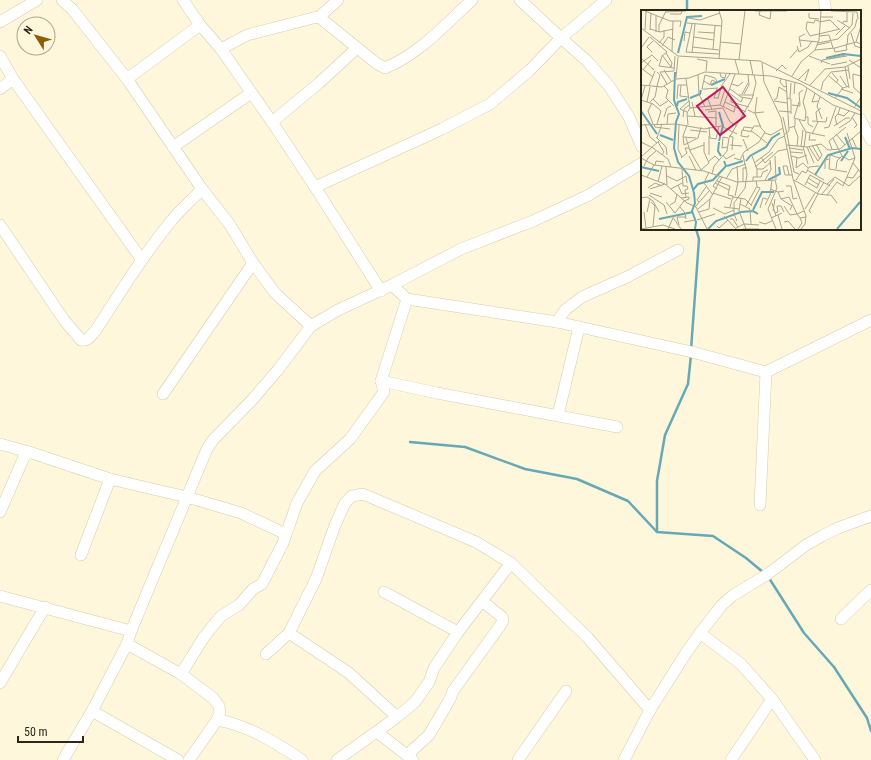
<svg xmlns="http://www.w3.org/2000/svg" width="871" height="760" viewBox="0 0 871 760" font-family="'Roboto Condensed',sans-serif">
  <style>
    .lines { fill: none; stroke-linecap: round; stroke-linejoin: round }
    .stream { stroke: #67a8b6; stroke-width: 2.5 }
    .minor-casing { stroke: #d6cdad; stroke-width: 12 }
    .minor { stroke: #fff; stroke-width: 11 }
    .inset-river { fill: none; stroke: #67a8b6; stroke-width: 2 }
    .inset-road { fill: none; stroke: #a9a48f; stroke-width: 1 }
    .view { fill: #c2185b; fill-opacity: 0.15; stroke: #c2185b; stroke-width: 2 }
    .inset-edge { fill: none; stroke: #2a271b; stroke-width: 2 }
  </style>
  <rect width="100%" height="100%" fill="#fef7dc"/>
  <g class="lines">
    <!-- stream -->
    <g class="stream">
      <polyline points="687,11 687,0"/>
      <polyline points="691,350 699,239 696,229"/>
      <polyline points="410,442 465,447 525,469 577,479 628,501 657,532 713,536 746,558 764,573"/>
      <polyline points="657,532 657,481 665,435 688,384 691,355"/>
      <polyline points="769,578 804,633 834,667 867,718 871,731"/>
    </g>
    <!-- minor casing -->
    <g class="minor-casing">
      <g id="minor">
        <polyline points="62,0 72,9 127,79 202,189 230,225 253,263 275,293 311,326"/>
        <polyline points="183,0 200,25 221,49 272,122 315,187 381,291"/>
        <polyline points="520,0 561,38 587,61 609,86 629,117 642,147"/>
        <polyline points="824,0 826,11"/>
        <path d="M319 17 376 63 385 68C419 54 445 25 472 0"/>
        <polyline points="0,22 37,0"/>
        <polyline points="221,49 247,35 313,18 319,17 338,0"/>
        <polyline points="0,56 13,79 142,260"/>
        <polyline points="127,79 200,25"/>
        <polyline points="0,89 13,79"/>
        <polyline points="860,119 871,140"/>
        <polyline points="272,122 319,83 357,48"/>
        <polyline points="173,147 251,93"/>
        <polyline points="315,187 442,129 490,104 530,70 561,38 606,0"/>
        <path d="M0 225 64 320 81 340C88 342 91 335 96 330 120 293 144 254 172 220 181 209 192 200 202 189"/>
        <polyline points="392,285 407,299 557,322 692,352 766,372 871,320"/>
        <polyline points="557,322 565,310 582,297 627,277 678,250"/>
        <polyline points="381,381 437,393 617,427"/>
        <polyline points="163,394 253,263"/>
        <polyline points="558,415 579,327"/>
        <polyline points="0,444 29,452"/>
        <polyline points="760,505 766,372"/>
        <polyline points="0,512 24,457 29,452 110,479 187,497 241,513 286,534"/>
        <polyline points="81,555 110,479"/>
        <polyline points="384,592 458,632"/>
        <polyline points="0,596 131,631"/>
        <polyline points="841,619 871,590"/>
        <polyline points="289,633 349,673 397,717"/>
        <polyline points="700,633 741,664 772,699 815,760"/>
        <polyline points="127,644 181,674 213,698 219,706 220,713 217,720 189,760"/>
        <polyline points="266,654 289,633 316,579 335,525 345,503 352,496 363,494 476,542 511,563 588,638 650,710"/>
        <polyline points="181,674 204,637 221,616 239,605 253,589 262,584 283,543 297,503 315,471 350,439 384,392 381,381 407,299"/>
        <polyline points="0,683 45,607"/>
        <polyline points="92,711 178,760"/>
        <path d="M217 720C248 725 276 743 302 760"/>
        <polyline points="377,732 413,760"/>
        <polyline points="407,755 429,735 450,699 453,691 502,623 503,620 502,617 482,601"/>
        <polyline points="63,760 92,711 127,644 131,631 207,449 213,440 252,400 277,371 311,326 338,310 392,285 461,249 533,221 587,196 642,163"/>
        <polyline points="337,760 397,717 415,702 429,682 434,668 458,632 511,563"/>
        <polyline points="518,760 566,691"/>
        <polyline points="624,760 650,710 686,653 700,633 722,605 732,596 768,574 806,545 822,536 838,528 871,516"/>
        <polyline points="731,760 772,699"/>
      </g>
    </g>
    <!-- minor -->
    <use href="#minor" class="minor"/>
  </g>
  <!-- overview -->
  <g transform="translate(641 10)">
    <rect width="220" height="220" fill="#fef7dc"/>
    <path class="inset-river" d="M37 43 46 7 61 6M185 48 202 44 220 46M34 62 33 90 38 104 35 112 33 138 37 152 48 166 53 183 54 193 51 201 55 212 54 219M70 75 84 69M187 83 206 88 220 98M49 88 59 84 60 80M36 96 37 92 46 89M0 101 16 124M78 102 82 116 78 131M19 125 32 130M204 127 209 139M78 132 77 141 80 146M105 151 109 146 125 137 131 128 139 123M200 151 207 141M86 156 102 151M0 157 18 161M174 165 187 145 211 138 220 139M127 170 139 164 138 157M52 180 57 174 72 170 85 156 83 151M112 200 121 182H133M18 209 52 202M67 219 75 211 100 202 112 201 117 204M196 219 219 192"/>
    <path class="inset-road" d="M4 1 29 11H40L39 17M114 1H146M119 1 118 5 129 9 130 1M190 1 216 2 217 9M25 2 45 1M168 3V8L178 9M29 4H40L41 1M15 6V22M179 7H192M47 8 59 10 79 3M196 10 209 18M178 11 174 10 173 13 166 12 165 19 169 26 199 19M178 12 189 10 198 19M46 13 81 16M51 14 45 42 78 44M201 14 203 11 206 12V2M0 18 37 46 119 51 220 101M9 19 19 22 32 19M4 20 5 1M9 20 10 3M18 22V15L25 1M57 22 73 23M210 23 214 36 220 38M195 25 204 16M178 26 188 25 192 38M9 27 26 42 21 46 18 56 33 58M53 27 73 30M158 30 177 32M43 31 44 22 49 23M79 32 100 34M215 32 220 16M18 33 23 27V20M177 33 197 29 211 15 212 3M176 35 189 32M206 35 207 25 214 17 216 9M21 36 27 27 34 30M156 36 158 42 167 37 171 31M51 37 78 40M160 37 158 27 164 24M0 38 8 27M193 38 194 42 206 40 205 35M72 39 74 16M174 40 194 38 215 32 220 34M11 42 6 37 12 31M31 42 32 11M51 43 54 14M21 45 30 57 31 53 25 43M168 46 189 54M0 48 13 60M149 48 157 39M56 49 66 51 65 61M78 49 81 11 78 1M98 49 104 1M188 49 204 45M94 50 98 64M109 50 112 65M208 50 220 58M0 53 11 45 17 51M121 53 123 72 140 108 152 169 165 206 164 214 160 219M180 53 181 50 206 46M190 55 206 52M207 56 209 69M204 57 208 78M0 58 12 67M2 60 10 50M23 60 30 71M135 61 141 55 145 59M16 62 19 65 16 76M190 62 208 60M79 63 80 67 84 68 85 64M191 63 197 70 195 73M57 65 58 84 64 97M64 65 61 79H64M64 65 74 68 77 73M151 66 160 52 174 40 178 30 180 1M188 66 202 78M199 66 206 77M220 66 212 64V69L213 78 220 84M35 68 37 47M45 69 49 98M140 69 139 72 143 77 146 76M157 70 168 59M63 71 69 75 71 70 75 72M164 71 168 59M26 74 19 62 33 61 34 46M91 74 97 76 102 72M0 75 21 77 35 69 48 68 64 62 130 66 160 74 192 95 220 105M40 75 39 86 47 87M169 75 184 59 204 57 220 49M8 76 14 61M23 76 27 80 25 88 33 96M76 78 73 88H78M64 79 77 78M89 79 100 87 111 89M200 79 212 83M180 80 182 72 190 62M87 82 100 92 102 87M174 83 171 92 177 91M101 84 107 73M103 84 108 75 107 65M153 84 154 72M98 85H113M179 87 176 96 181 109M77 88 81 75 89 64M90 88V92L108 97M146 88 150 89V104M149 88 150 73M194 88 202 78 208 76M12 89 19 96 27 91M36 89 37 75H46M0 90 12 94 20 101 16 114M0 90 4 76M133 90 136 88 138 77 146 82M61 91 67 89 71 100M133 91 146 93M6 92 9 77M9 92 14 87 16 77M51 92 54 106M84 92 105 102M158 92 153 108 164 111 165 102 162 92 166 78M11 93 7 101 12 114M79 95 84 79 81 77M151 95 159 96 158 83 162 80M82 97 94 64M82 98 89 112 96 116M199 98 197 104 203 106 208 101M213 98 220 87M64 100 82 98M107 100 113 103 123 102M138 101 150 102M46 102 39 99 48 91M67 102 75 101V117M47 106 76 108M23 107 26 98 30 96M42 107 43 99 48 95M142 107 146 124M165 107H167V114L172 117M211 107 216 115 213 118M158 110 165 122 184 126M171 111 185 112 186 107M176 111 175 102 180 98M4 114 9 127 16 133M13 114 14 117 29 119M26 114 27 104 35 103M0 115 35 114 63 119 80 116 96 124M38 115 37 139 41 147M46 115 42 126 43 135 57 128 60 117M47 115 46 103 49 98 79 95 93 102 95 93M196 115 194 107 197 104M153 116 157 127 156 136M193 116 205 108H209M68 117 69 128 75 129 78 116M148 118 154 116V109M183 118 188 117 195 97M198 118 209 111 214 103M49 120 66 122M102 120 103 117 112 118M110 121 113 116H120M124 123 130 125 142 118M144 124 148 121 145 70M146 124 153 162 158 164M169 124 168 130H175M171 124 177 112M195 124 204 135M108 125 107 127 100 126 101 120 112 122 126 133M68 126V145M88 126 92 127 91 140M15 127 25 137 26 145M42 127 55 128M16 128 21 114M45 128 49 141 60 160M192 128 201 146 196 151 195 159M211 128 216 139M102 129 107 141M0 132 12 138M17 132 23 142 21 145M89 135 101 136M146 135 166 137 180 134 187 140 199 139 220 121M171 135 179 149M86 137 81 138 82 127 87 128M160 137 162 120M162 137 167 154M163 137 165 122M166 137 173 153M168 137 177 151 181 145 175 134M12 138 27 149 30 157M149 138 162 140M191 139 188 131 205 117M49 140 63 135M149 142 162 143M82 145 85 149 94 144M48 146 55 160M111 146 116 159V167M134 146 135 170M150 146 158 148 166 145M201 146 208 150 214 148M0 147 19 130M120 147 124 153 137 141 146 139M156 147 155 158 162 153 167 158M0 148 13 155 63 161 96 172 134 170 136 178 127 199 135 219M40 148 46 143 44 138H48M93 148 99 150 103 142 118 132 124 122 120 118 114 103 116 87M199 148 189 145 188 159 206 162M67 152 74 146 78 150M113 153 128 142 137 129 144 126M212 153 220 163M14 155 15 151 23 152M3 156 7 148 15 141M25 156 26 175M96 156 97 172M142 156 144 165H151M142 156H146L148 165M114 157 132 142M41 159 42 176H46L47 179 44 180 45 187M116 159H122L130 152M184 159V150L188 149M60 160 68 153 63 142V132M166 160 183 170M68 162 63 173 72 185M71 164 73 156 86 141 88 128 111 89 115 73 113 65M0 165 24 174 46 193 55 197 66 219M26 166 36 171 45 166 46 173M6 167 13 155M206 167 212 168 218 159M167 168 178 175M85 169 91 159 105 154M124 170 130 160 129 150M153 170 177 184 186 185 196 172 202 176 214 148 206 123M155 170 161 161 165 163 168 157 178 156M76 171 89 176 87 185 92 186 89 197M112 171V167H120L122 162 127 160M17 172 21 156M102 172V158H106M166 172 176 178 179 171M74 173 88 180M186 174 194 167 208 176 220 165M37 175 41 184 48 183M164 175 169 165 189 176M145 176H150L152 189 156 188M7 178 14 173 21 176M9 179 24 174M30 179 41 173M76 179 72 176 79 166M129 179 137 182 143 181M137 182 140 189 151 196 149 200M9 183 21 187M72 183 90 189M176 184 183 172M181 184 193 169M8 185 23 195 26 204M186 185H190L196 193M94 186 97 172M92 187 104 189 111 196M0 188 6 187 12 191 18 202M100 188 98 201 105 219M140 189 148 187 156 204 163 201M10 192 14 196 12 216M25 192 34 203 43 191 48 189V187L40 188M58 192 56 190 65 177M131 193 135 206M99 194 109 199 110 214M29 195 34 192 36 184M110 195 119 178 116 177M124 195 129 185 131 170M105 196 116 176 115 171M143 196 149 205 156 204 159 208 165 207M39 197 44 203 45 209M54 197 68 181M83 197 98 199M72 198 84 204 93 200M119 198 122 188 126 189M57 199 69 189M164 199 174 183M132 201 134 189M3 202 5 218M6 202 9 189M58 202 68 199 69 189 81 167M134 203 137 202 136 196H140L143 202M170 203 168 201 177 184M137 205 141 219M31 206 40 219M83 206 95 219M130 208 141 203M89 209H92L97 217M56 210 74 204M96 211 93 204V193L104 178 106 164 102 145M43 212 55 210M118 212 124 214 131 211M143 212 147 211 154 219M38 215 36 207H45M76 216 78 218 87 210M95 218 103 214 118 215M0 219 22 215 34 219M27 219 32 208M102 219H118M157 219 161 213 159 208"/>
    <path class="view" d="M82 77 104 106 79 125 56 96Z"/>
    <rect width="220" height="220" class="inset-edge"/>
  </g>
  <!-- north arrow -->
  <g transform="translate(36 36) rotate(307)"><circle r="19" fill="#fef7dc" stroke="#a9a48f"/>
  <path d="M0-3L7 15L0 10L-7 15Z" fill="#8e5e07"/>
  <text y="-6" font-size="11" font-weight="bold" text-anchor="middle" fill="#2a271b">N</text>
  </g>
  <!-- scale -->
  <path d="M18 736v6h65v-6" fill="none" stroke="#2a271b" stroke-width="2"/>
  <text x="24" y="736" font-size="12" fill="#2a271b" stroke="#fef7dc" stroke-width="3" paint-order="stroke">50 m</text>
</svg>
